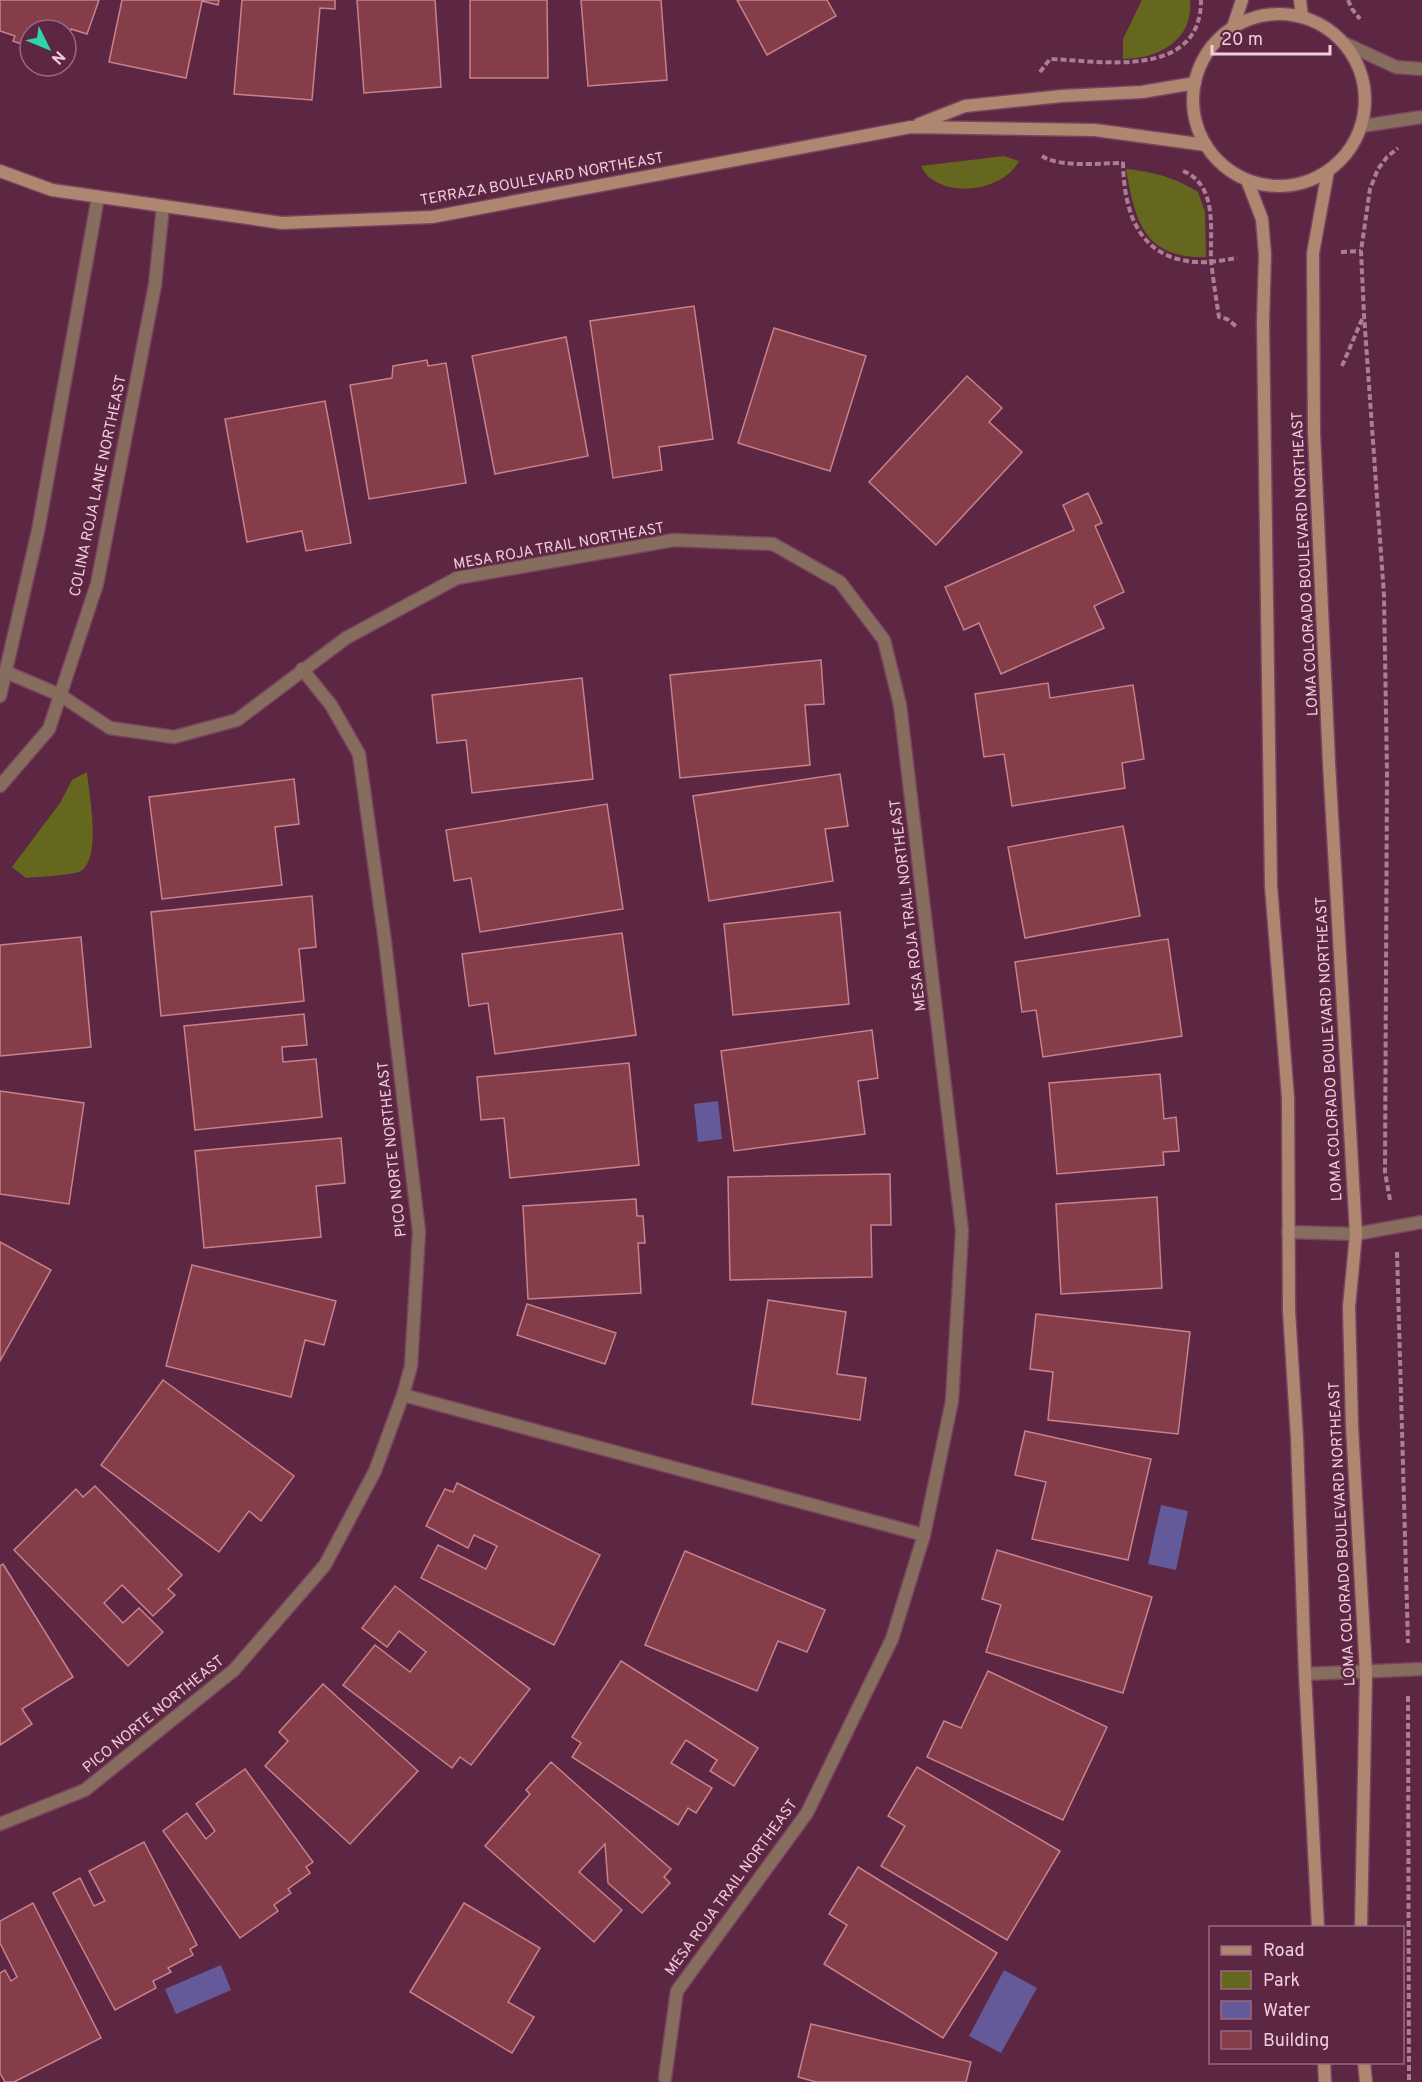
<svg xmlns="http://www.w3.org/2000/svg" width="1422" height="2082" viewBox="0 0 1422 2082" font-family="Overpass,sans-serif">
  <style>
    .green { fill: #65671e }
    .water { fill: #655a99 }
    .building { fill: #853d4a; stroke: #c8828b; stroke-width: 1.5 }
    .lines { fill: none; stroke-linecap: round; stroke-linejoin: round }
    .lane-casing { stroke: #77455f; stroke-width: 15 }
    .street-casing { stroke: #77455f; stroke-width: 15 }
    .secondary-casing { stroke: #77455f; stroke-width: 15 }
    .path { stroke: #aa7e93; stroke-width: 4; stroke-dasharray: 6 3; stroke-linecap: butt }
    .lane { stroke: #866d5e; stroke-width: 12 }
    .street { stroke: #866d5e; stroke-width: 12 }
    .secondary { stroke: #af8770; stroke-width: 12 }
    .labels { text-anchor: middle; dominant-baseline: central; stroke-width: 5; stroke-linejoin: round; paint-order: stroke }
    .street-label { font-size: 15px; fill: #f0cddc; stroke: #5d2743 }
  </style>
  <rect width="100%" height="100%" fill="#5d2743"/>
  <!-- green -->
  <g class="green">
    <path d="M1142 0H1190C1194 40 1158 59 1123 59V39Z"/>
    <path d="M1004 156 1019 161C1005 188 958 197 933 180 927 177 924 171 921 166Z"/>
    <path d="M1126 169C1155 172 1173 177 1198 192L1205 212 1206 257C1144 259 1135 221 1126 169Z"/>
    <path d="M87 772C89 794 102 857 81 871 74 875 36 877 26 878L12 867 60 803 72 780Z"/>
  </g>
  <!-- water -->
  <g class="water">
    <polygon points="718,1101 722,1139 698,1142 694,1104"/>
    <polygon points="1161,1505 1188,1511 1176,1570 1148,1564"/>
    <polygon points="221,1965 231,1990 176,2014 165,1989"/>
    <polygon points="1004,1970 1037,1988 1001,2053 969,2036"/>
  </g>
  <!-- building -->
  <g class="building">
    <polygon points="0,0 99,0 87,34 71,29 66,43 66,30 30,30 30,47 13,41 15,36 0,31"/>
    <polygon points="122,0 219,0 218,5 202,1 186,78 109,62"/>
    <polygon points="242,0 335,0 335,9 320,8 312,100 234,94"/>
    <polygon points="357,0 435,0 441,87 364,93"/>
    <polygon points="470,0 547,0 548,78 470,78"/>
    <polygon points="581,0 661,0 667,80 588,86"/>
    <polygon points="737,0 827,0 836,16 767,55"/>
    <polygon points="694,306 713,439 659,447 662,470 613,478 590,321"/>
    <polygon points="774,328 866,356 830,471 738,443"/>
    <polygon points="566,337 588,456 495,474 472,356"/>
    <polygon points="427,360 428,366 446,363 466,483 369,499 350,385 392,378 393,366"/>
    <polygon points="967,376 1002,408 989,422 1022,452 936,545 869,482"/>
    <polygon points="325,401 351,543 306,551 302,531 247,542 225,419"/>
    <polygon points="1088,493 1102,523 1095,526 1124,592 1094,606 1104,628 1001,674 979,623 964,630 945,587 1074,530 1063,505"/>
    <polygon points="821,660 824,704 805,705 810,765 680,778 670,675"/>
    <polygon points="582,678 593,779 472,793 466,740 437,743 432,695"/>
    <polygon points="1048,683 1050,698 1133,685 1144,759 1122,763 1125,788 1012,806 1004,754 984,757 975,694"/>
    <polygon points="840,774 848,826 825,829 833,881 709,901 693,796"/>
    <polygon points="294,779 299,824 275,827 282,885 162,899 149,797"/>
    <polygon points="607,804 623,909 480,932 471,878 454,881 446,830"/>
    <polygon points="1123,826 1140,916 1025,938 1008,847"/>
    <polygon points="312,896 316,947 299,949 304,1001 161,1016 151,912"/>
    <polygon points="840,912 849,1004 733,1015 724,924"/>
    <polygon points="622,933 636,1035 495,1054 488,1003 469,1006 462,954"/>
    <polygon points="81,937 91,1047 0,1056 0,945"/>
    <polygon points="1168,939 1182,1036 1043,1057 1036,1010 1022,1012 1015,962"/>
    <polygon points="304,1014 307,1045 282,1047 283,1062 316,1059 322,1117 195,1130 184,1026"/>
    <polygon points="872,1030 878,1078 858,1081 865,1134 734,1151 721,1051"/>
    <polygon points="629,1063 639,1165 510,1178 504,1118 481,1120 477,1077"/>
    <polygon points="1160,1074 1164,1119 1176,1117 1179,1151 1163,1152 1164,1165 1057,1174 1049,1083"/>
    <polygon points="0,1091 84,1103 69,1204 0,1194"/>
    <polygon points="341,1138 345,1183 316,1186 321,1237 204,1248 195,1151"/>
    <polygon points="890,1174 891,1225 871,1225 872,1277 730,1280 728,1177"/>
    <polygon points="1157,1197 1162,1288 1061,1294 1056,1204"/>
    <polygon points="636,1199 637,1216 643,1216 645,1243 638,1243 641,1293 528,1299 523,1206"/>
    <polygon points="0,1242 51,1270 0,1361"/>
    <polygon points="192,1265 336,1301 324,1345 305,1340 291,1397 166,1366"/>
    <polygon points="768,1300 846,1312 837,1374 866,1378 860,1420 752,1404"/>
    <polygon points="527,1304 616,1333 605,1364 517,1335"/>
    <polygon points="1036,1314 1190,1332 1178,1434 1048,1420 1053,1372 1030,1369"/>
    <polygon points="163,1380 294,1476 261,1521 249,1511 219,1552 101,1465"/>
    <polygon points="1025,1431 1151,1459 1128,1560 1032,1539 1046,1482 1015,1475"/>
    <polygon points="457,1483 600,1555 554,1645 421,1578 438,1545 486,1569 497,1546 474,1535 468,1548 426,1526 445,1489 453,1492"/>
    <polygon points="95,1486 182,1575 168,1589 175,1595 153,1616 122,1585 104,1603 123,1623 139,1608 163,1632 128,1666 14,1550 76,1489 83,1497"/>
    <polygon points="997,1550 1152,1597 1123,1693 986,1652 1001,1605 982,1599"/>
    <polygon points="685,1551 825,1610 807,1652 778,1641 757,1691 645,1645"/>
    <polygon points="3,1564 73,1677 22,1709 32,1724 0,1745 0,1566"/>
    <polygon points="395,1586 530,1689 471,1765 460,1757 452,1768 343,1685 375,1645 410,1672 426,1652 399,1631 387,1647 362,1628"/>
    <polygon points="621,1661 758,1748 734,1786 710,1771 717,1760 686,1740 671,1763 712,1788 696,1813 688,1808 678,1825 572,1757 581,1743 572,1737"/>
    <polygon points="988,1671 1107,1727 1063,1820 927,1757 944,1721 961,1728"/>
    <polygon points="323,1684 418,1771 350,1844 265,1766 288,1741 279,1732"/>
    <polygon points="551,1762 671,1869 664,1877 670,1883 642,1913 608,1883 605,1844 579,1872 622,1910 594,1942 485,1846 530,1794 526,1790"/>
    <polygon points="917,1767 1060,1851 1007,1940 881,1866 905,1826 888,1816"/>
    <polygon points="245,1769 313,1862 306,1867 310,1873 288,1889 291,1893 274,1905 278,1911 240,1938 163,1831 187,1813 206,1839 215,1831 196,1804"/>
    <polygon points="144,1842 197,1945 190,1949 193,1955 168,1968 171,1972 153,1981 156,1988 115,2010 53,1893 80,1878 94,1906 105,1901 89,1871"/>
    <polygon points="858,1867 997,1953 943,2038 824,1964 847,1925 829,1914"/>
    <polygon points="33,1903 101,2038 14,2082 5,2082 0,2073 0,1973 5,1970 11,1981 17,1977 0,1943 0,1921"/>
    <polygon points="464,1903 540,1948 508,2002 534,2017 512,2053 410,1992"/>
    <polygon points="811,2024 971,2062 966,2082 816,2082 798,2077"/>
  </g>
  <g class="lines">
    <!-- lane casing -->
    <g class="lane-casing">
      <g id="lane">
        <polyline points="1346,44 1396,67 1422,69"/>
        <polyline points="1362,126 1422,117"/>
        <polyline points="1288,1232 1356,1234 1422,1222"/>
        <polyline points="1305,1674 1422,1669"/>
      </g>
    </g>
    <!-- street casing -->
    <g class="street-casing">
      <g id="street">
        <polyline points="6,672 60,695 110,728 174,737 237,720 346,638 457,578 674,540 773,544 840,582 884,640 900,705 962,1231 952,1401 924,1535 892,1639 807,1813 677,1991 665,2078"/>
        <polyline points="0,696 38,531 98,197"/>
        <polyline points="0,786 49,729 97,584 155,285 163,206"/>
        <polyline points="403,1395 924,1535"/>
        <polyline points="0,1824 85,1790 234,1670 325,1565 375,1471 403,1395 411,1366 419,1232 385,942 359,754 331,705 302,669"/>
      </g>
    </g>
    <!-- secondary casing -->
    <g class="secondary-casing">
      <g id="secondary">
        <polyline points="1300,0 1302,16"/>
        <circle cx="1279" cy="100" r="86"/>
        <polyline points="1233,27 1242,0"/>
        <polyline points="919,124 965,106 1062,96 1142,92 1195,83"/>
        <polyline points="0,171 52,190 282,223 432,217 911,127 1095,130 1206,145"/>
        <polyline points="1328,171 1313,253 1314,433 1329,763 1356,1234 1349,1307 1352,1426 1366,1673 1361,1928"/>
        <polyline points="1247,180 1262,219 1265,255 1263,322 1271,886 1288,1098 1289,1311 1297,1438 1305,1674 1318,1928"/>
        <polyline points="1324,2062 1325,2082"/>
        <polyline points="1364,2062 1366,2082"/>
      </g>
    </g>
    <!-- path -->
    <g class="path">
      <polyline points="1348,0 1352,9 1360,19"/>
      <path d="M1040 72 1050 59C1102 61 1201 80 1201 0"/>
      <path d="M1042 156C1059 168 1102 163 1123 163"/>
      <path d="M1123 162C1124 212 1138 258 1196 262 1209 263 1224 260 1237 258"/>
      <path d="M1183 171C1218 185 1210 230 1211 260 1213 279 1216 298 1219 317L1227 319 1237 327"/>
      <polyline points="1341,252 1361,251"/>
      <polyline points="1342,366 1363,317"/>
      <polyline points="1390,1200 1385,1172 1387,772 1384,595 1364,315 1361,251 1370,189 1378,169 1387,157 1398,148"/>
      <polyline points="1397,1252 1408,1643"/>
      <polyline points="1408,1696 1409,2082"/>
    </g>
    <!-- lane -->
    <use href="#lane" class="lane"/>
    <!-- street -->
    <use href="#street" class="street"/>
    <!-- secondary -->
    <use href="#secondary" class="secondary"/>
  </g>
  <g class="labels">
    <!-- street labels -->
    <g class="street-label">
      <text transform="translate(542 180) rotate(-10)">TERRAZA BOULEVARD NORTHEAST</text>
      <text transform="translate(99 486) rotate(-78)">COLINA ROJA LANE NORTHEAST</text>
      <text transform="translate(559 547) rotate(-10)">MESA ROJA TRAIL NORTHEAST</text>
      <text transform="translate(1306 564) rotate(-93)">LOMA COLORADO BOULEVARD NORTHEAST</text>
      <text transform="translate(909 905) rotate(-97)">MESA ROJA TRAIL NORTHEAST</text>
      <text transform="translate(1330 1049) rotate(-93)">LOMA COLORADO BOULEVARD NORTHEAST</text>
      <text transform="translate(393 1149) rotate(-96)">PICO NORTE NORTHEAST</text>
      <text transform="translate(1343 1534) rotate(-93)">LOMA COLORADO BOULEVARD NORTHEAST</text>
      <text transform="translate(154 1715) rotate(-39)">PICO NORTE NORTHEAST</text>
      <text transform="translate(732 1888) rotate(-54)">MESA ROJA TRAIL NORTHEAST</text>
    </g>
  </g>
  <!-- legend -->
  <rect x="1209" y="1926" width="195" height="138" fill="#5d2743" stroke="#986980" stroke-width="1.5"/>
  <rect x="1221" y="1946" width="30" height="9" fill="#af8770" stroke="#986980" stroke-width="1.5"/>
  <text x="1263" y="1956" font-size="18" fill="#f0cddc">Road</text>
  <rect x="1221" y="1971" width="30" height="18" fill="#65671e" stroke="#986980" stroke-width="1.5"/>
  <text x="1263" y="1986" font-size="18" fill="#f0cddc">Park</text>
  <rect x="1221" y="2001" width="30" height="18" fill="#655a99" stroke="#986980" stroke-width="1.5"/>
  <text x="1263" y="2016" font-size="18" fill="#f0cddc">Water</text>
  <rect x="1221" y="2031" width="30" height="18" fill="#853d4a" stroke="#986980" stroke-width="1.5"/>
  <text x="1263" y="2046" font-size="18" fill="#f0cddc">Building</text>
  <!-- north arrow -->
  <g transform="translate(48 48) rotate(133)"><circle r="28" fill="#5d2743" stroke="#986980" stroke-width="1.5"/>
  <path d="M0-4.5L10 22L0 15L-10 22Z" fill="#2ed4aa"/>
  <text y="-9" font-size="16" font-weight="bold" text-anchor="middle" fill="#f0cddc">N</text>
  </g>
  <!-- scale -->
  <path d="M1212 45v9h118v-9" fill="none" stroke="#f0cddc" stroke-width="3"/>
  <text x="1221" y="45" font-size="18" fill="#f0cddc" stroke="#5d2743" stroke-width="4.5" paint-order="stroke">20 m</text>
</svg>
